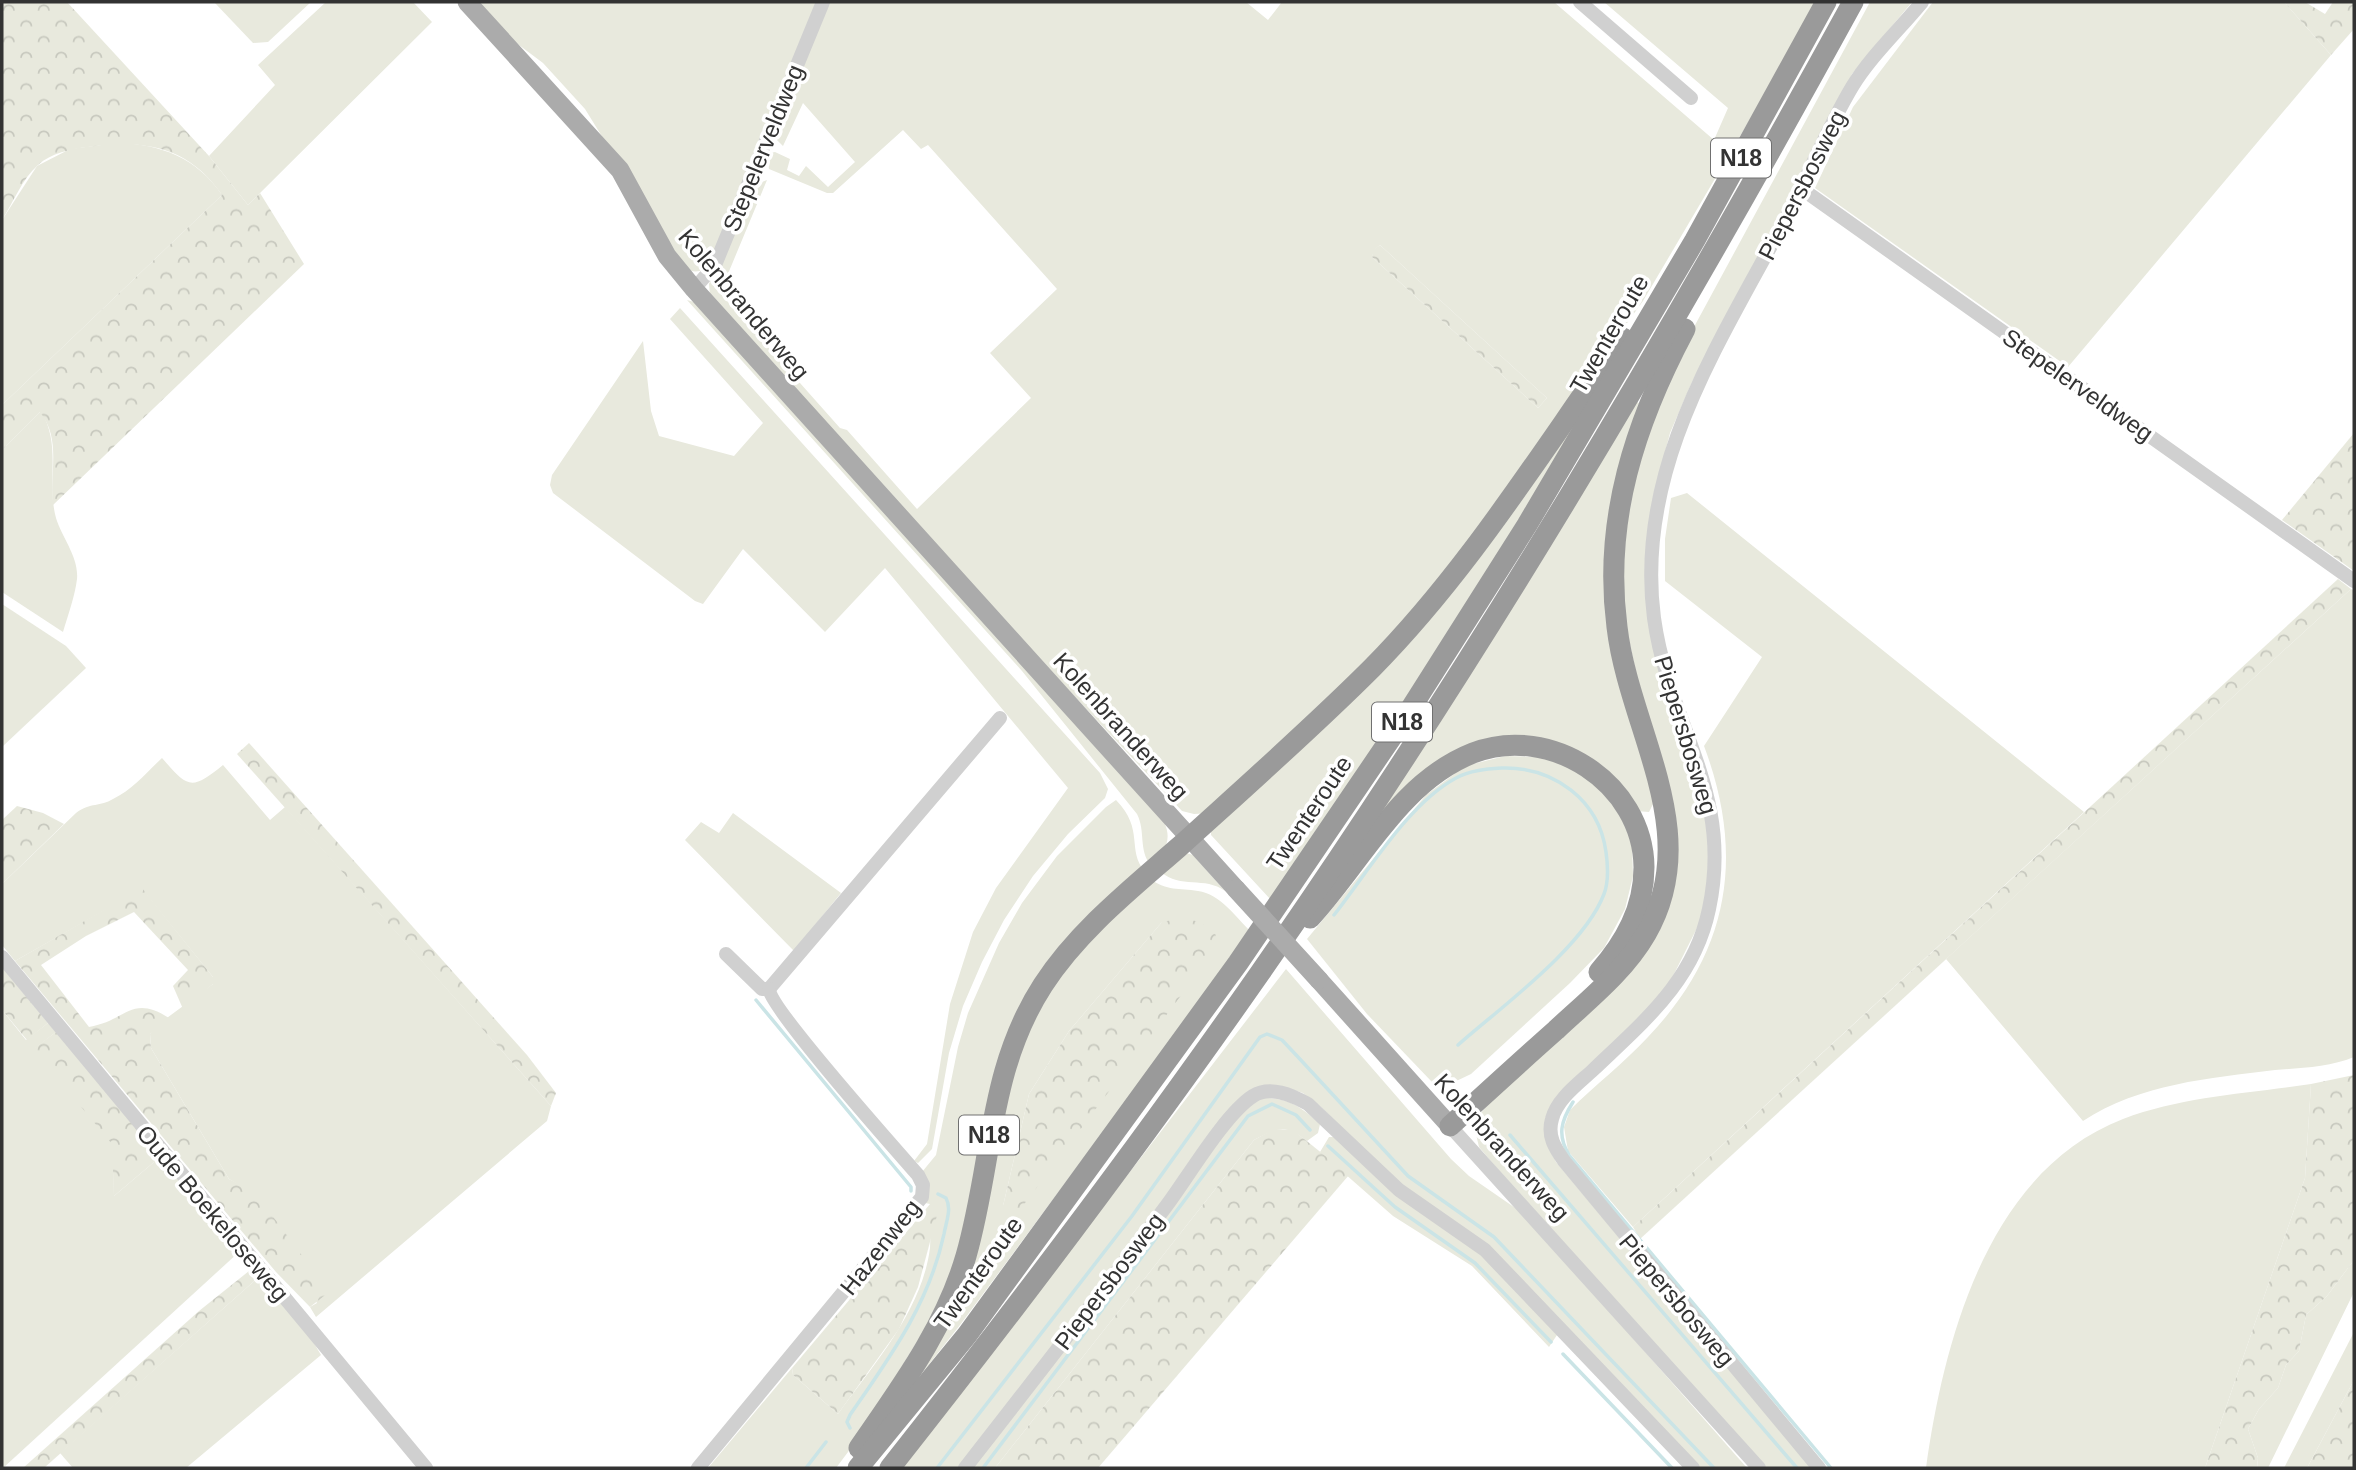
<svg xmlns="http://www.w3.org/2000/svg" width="2356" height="1470" viewBox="0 0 2356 1470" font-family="Arial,sans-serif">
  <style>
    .grass { fill: #e8e9dd; fill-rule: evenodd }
    .forest { fill: url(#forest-crowns) }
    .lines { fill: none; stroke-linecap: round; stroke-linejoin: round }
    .stream { stroke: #cae4e6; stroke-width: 3.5 }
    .minor { stroke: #d0d0d0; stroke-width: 14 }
    .major { stroke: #ababab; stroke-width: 19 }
    .highway { stroke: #9a9a9a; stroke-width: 21 }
    .major-bridge { stroke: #ababab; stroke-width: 19 }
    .labels { text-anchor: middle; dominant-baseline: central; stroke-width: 7; stroke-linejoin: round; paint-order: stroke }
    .shield { fill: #fff; stroke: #707070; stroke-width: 2 }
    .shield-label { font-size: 23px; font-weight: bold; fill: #333 }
    .street-label { font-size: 24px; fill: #333; stroke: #fff }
  </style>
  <defs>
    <pattern id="forest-crowns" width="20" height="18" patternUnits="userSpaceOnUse" patternTransform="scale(1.75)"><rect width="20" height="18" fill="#e8e9dd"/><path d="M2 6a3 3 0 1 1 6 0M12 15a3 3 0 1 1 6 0" fill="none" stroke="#c7c8be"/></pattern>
  </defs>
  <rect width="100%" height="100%" fill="#fff"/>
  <!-- grass -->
  <g class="grass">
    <polygon points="214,2 311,2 268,42 253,43"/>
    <polygon points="326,2 413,2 432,22 248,205 209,156 275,85 258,65"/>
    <path d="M479 2H819L707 268C693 275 689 271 679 261L585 109 543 63 511 39Z"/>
    <path d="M828 2H1246L1268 20 1282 2H1554L1714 140 1728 108 1604 2H1819L1643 301 1425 603 1211 813 1194 814 1182 811 938 551 710 295 709 284 752 186 767 180 720 293 840 428 847 430 917 509 1031 398 990 353 1057 289 928 145 921 149 903 130 833 193H827L769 169 766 154 775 152 790 159 787 170 799 176 806 166 828 187 855 162 803 103 783 146 773 136ZM1380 245 1547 398 1538 408 1372 257 1374 250Z"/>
    <polygon points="1870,2 1912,2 1852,74 1808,165 1692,382 1670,433 1654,495 1649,601 1711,825 1708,892 1699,924 1671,980 1655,1001 1559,1096 1548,1146 1556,1162 1812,1468 1766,1468 1543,1223 1479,1147 1475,1130 1480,1114 1493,1099 1667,905 1647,723 1623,612 1621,525 1655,399"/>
    <polygon points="1933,2 2284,2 2331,55 2068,367 1815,188 1853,107"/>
    <path d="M117 143C161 144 197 158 222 195L2 405V220L37 166 70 149Z"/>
    <path d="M687 300 694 302 1164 822C1173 841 1164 852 1151 866 1138 849 1146 832 1137 814L1022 671Z"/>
    <polygon points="680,308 1100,773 1108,789 1105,798 1068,834 1033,876 1004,920 982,962 963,1006 949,1053 932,1149 918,1163 914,1161 927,1144 950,1004 973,932 996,888 1068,788 885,568 825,632 743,549 703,604 695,601 553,493 550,485 552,475 643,341 651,411 659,436 734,456 763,423 670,319"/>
    <polygon points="1605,382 1458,622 1271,900 1211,835 1211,828 1341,707"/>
    <polygon points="1637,402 1641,404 1609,543 1654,802 1649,812 1636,811 1610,780 1485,742 1373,819"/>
    <path d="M41 411C62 446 46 481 56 518 62 538 79 557 77 579 75 596 68 615 63 632L2 592V450Z"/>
    <path d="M1687 493 2084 812 1633 1227 1568 1151 1564 1127 1570 1110C1595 1085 1624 1063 1648 1037 1730 951 1745 855 1704 746L1762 657 1665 581V539L1671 498Z"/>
    <path d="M2351 589 2354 591V1057C2330 1067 2301 1068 2275 1070 2210 1078 2139 1084 2083 1121L1946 959Z"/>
    <polygon points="2,604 66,646 86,668 2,747"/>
    <polygon points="1505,756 1544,757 1576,770 1599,787 1619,812 1632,843 1633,876 1625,909 1604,948 1570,983 1471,1074 1448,1085 1432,1082 1367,1014 1307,939 1426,795 1465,766"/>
    <path d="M162 758C188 788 191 791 223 765L270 820 285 807 551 1106 547 1121 316 1317 310 1307 317 1303 252 1192 229 1179 151 1048 150 1034 156 1026 213 984V977L142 889 15 961 2 945V884L76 813C91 802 100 807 113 799 132 790 147 772 162 758Z"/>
    <path d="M1116 800C1145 830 1126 849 1145 872L1043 981 950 1288 854 1444 836 1468H708L792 1368 793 1375 838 1414C873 1365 922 1311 930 1248 931 1234 930 1218 930 1204L925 1203 922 1172 936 1155 958 1047 968 1013 999 943 1022 903 1057 856 1106 807Z"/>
    <polygon points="733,813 841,893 794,951 685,840 701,822 719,833"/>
    <path d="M1186 853 1193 855 1225 891C1205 876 1180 889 1161 872Z"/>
    <path d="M1150 879C1167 891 1179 888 1198 891 1220 894 1236 917 1251 932L960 1325 867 1443 943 1327 1006 1076 1056 977ZM1162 922 1003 1206 1029 1094 1069 1031Z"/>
    <polygon points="1286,969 1451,1159 1469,1176 1524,1214 1747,1468 1697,1468 1487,1247 1403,1188 1320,1106 1303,1093 1284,1087 1253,1090 958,1468 902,1468"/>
    <polygon points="2,1010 26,1040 48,1023 56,1032 34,1049 113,1144 114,1196 160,1157 239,1252 3,1468"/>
    <path d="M2311 1084 2305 1178 2205 1468H1926C1944 1340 1988 1171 2123 1119 2184 1096 2247 1094 2311 1084Z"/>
    <path d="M1259 1098C1286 1097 1300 1105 1320 1124L1318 1133 1307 1141C1285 1123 1277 1128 1254 1140L995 1468H968L1233 1121Z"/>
    <polygon points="1329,1137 1336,1137 1473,1246 1557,1335 1549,1347 1472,1266 1393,1216 1320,1152"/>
    <polygon points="2354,1260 2354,1292 2268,1468 2257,1468 2258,1458 2248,1429 2259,1409 2278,1388 2286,1365 2299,1351 2306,1315 2327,1296"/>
    <polygon points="261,1275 308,1333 321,1355 186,1468 73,1468 60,1453"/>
    <polygon points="2354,1332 2354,1380 2307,1468 2284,1468"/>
  </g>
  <!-- forest -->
  <g class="forest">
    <path d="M2 2H67L209 156 248 205 260 193 304 264 53 505C49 473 62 440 40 412L2 450V405L222 195C189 146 143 139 88 147 71 149 51 153 38 165 22 179 13 203 2 220Z"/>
    <polygon points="2284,2 2305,2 2325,14 2333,2 2354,2 2354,29 2331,55"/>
    <polygon points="1380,245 1547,398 1538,408 1372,257 1373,250"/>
    <polygon points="2354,433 2354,571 2282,520"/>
    <polygon points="2338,579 2351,589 1640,1239 1633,1227"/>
    <polygon points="249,743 527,1055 556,1093 551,1106 237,754"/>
    <polygon points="17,806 43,813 64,824 2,884 2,820"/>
    <path d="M142 888 213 977V984L183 1009 173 986 188 970 134 912 86 936 41 965 89 1027C128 1020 131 994 169 1018L150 1034 151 1048 229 1179 254 1191 329 1292 310 1307 276 1272 15 961Z"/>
    <polygon points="1182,918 1200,922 1216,935 1216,949 1013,1219 1003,1206 1029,1094 1069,1031 1162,922"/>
    <polygon points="2,967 48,1023 27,1040 2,1010"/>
    <polygon points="56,1032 160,1157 114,1196 112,1144 33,1049"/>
    <polygon points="2354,1075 2354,1260 2327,1296 2306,1315 2299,1351 2286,1365 2278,1388 2259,1409 2248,1429 2258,1458 2257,1468 2205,1468 2305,1178 2311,1084"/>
    <polygon points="1274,1129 1293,1130 1349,1175 1098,1468 995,1468 1254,1140"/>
    <polygon points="930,1204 939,1208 918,1287 899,1329 838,1414 793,1375 792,1368"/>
    <polygon points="254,1267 261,1275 44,1468 23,1468 199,1311"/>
    <polygon points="2354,1380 2354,1468 2307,1468"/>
  </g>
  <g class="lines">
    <!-- stream -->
    <g class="stream">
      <path d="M1334 915C1368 872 1408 804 1456 778 1470 770 1488 769 1503 768 1554 767 1599 800 1606 852 1608 866 1609 881 1604 894 1584 947 1501 1007 1458 1045"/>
      <polyline points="756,1000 911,1187 911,1191"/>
      <path d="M1573 1102C1561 1121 1557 1135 1569 1155L1831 1468"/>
      <polyline points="1510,1135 1797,1468"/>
      <polyline points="1328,1146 1395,1207 1475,1263 1551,1342"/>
      <polyline points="1563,1354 1672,1468"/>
      <path d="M850 1428 847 1422 850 1415C890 1357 929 1304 944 1234 946 1222 952 1209 946 1198L938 1194"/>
      <polyline points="806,1468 826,1442"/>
      <polyline points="937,1468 1132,1216 1260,1037 1267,1034 1282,1040 1298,1057 1408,1176 1494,1237 1714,1468"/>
      <polyline points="983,1468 1248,1116 1272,1104 1296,1115 1310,1130"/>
    </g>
    <!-- minor -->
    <g class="minor">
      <polyline points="1580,2 1691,98"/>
      <polyline points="1802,189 2354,581"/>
      <polyline points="694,289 715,265 823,2"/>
      <polyline points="726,954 762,989 769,989 1000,718"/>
      <polyline points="2,957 426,1468"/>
      <polyline points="1450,1126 1759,1468"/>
      <path d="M698 1468 922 1197 923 1185 918 1175C896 1150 770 1008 769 989"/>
      <path d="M965 1468C1033 1381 1101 1294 1167 1205 1188 1177 1225 1114 1253 1096 1270 1085 1292 1095 1308 1104L1399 1190 1485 1250 1693 1468"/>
      <path d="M1819 1468 1564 1161C1555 1148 1547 1136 1552 1119 1557 1099 1578 1084 1593 1070 1644 1021 1694 981 1709 909 1734 792 1669 727 1654 618 1635 475 1713 353 1778 233 1804 186 1824 134 1852 87 1870 57 1900 29 1922 2"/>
    </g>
    <!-- major -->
    <g class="major">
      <polyline points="467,2 620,170 667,256 694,289 1236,889"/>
      <polyline points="1319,980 1450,1126"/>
    </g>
    <!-- highway -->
    <g class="highway">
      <path d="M1310 918C1361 863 1399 782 1473 753 1550 723 1643 783 1644 867 1644 909 1625 942 1599 972"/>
      <path d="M1450 1126C1486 1093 1521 1061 1556 1030 1588 1000 1624 972 1646 934 1705 832 1629 730 1617 627 1603 520 1635 423 1685 329"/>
      <path d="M859 1448C901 1387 945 1328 966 1256 993 1162 988 1070 1043 985 1078 931 1131 889 1179 847 1244 788 1310 730 1372 668 1469 570 1543 449 1623 338"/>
      <polyline points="858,1468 967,1335 1238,963 1404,719 1527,525 1695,240 1826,2"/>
      <path d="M890 1468C1018 1306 1142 1142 1260 973 1477 662 1671 334 1853 2"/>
    </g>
    <!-- major-bridge -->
    <polyline class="major-bridge" points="1236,889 1319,980"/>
  </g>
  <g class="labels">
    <!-- shield labels -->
    <g class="shield">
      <rect x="1711" y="138.5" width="60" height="39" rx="5"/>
      <rect x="1372" y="702.5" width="60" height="39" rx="5"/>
      <rect x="959" y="1115.5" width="60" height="39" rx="5"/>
    </g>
    <g class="shield-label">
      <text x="1741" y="158">N18</text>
      <text x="1402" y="722">N18</text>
      <text x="989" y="1135">N18</text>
    </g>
    <!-- street labels -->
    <g class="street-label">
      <text transform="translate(763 148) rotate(-68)">Stepelerveldweg</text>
      <text transform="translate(1802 185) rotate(-63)">Piepersbosweg</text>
      <text transform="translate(744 304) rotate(50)">Kolenbranderweg</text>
      <text transform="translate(1609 334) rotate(-60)">Twenteroute</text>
      <text transform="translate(2078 385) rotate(35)">Stepelerveldweg</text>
      <text transform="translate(1121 726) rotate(48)">Kolenbranderweg</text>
      <text transform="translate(1686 735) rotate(73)">Piepersbosweg</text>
      <text transform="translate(1309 813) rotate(-56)">Twenteroute</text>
      <text transform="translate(1502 1147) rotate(48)">Kolenbranderweg</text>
      <text transform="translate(213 1213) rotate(50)">Oude Boekeloseweg</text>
      <text transform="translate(880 1247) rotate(-52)">Hazenweg</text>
      <text transform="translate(978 1273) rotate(-54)">Twenteroute</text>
      <text transform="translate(1109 1281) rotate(-53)">Piepersbosweg</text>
      <text transform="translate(1677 1300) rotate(50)">Piepersbosweg</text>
    </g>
  </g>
  <!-- border -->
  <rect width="2356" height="1470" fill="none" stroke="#333333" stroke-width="7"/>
</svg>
